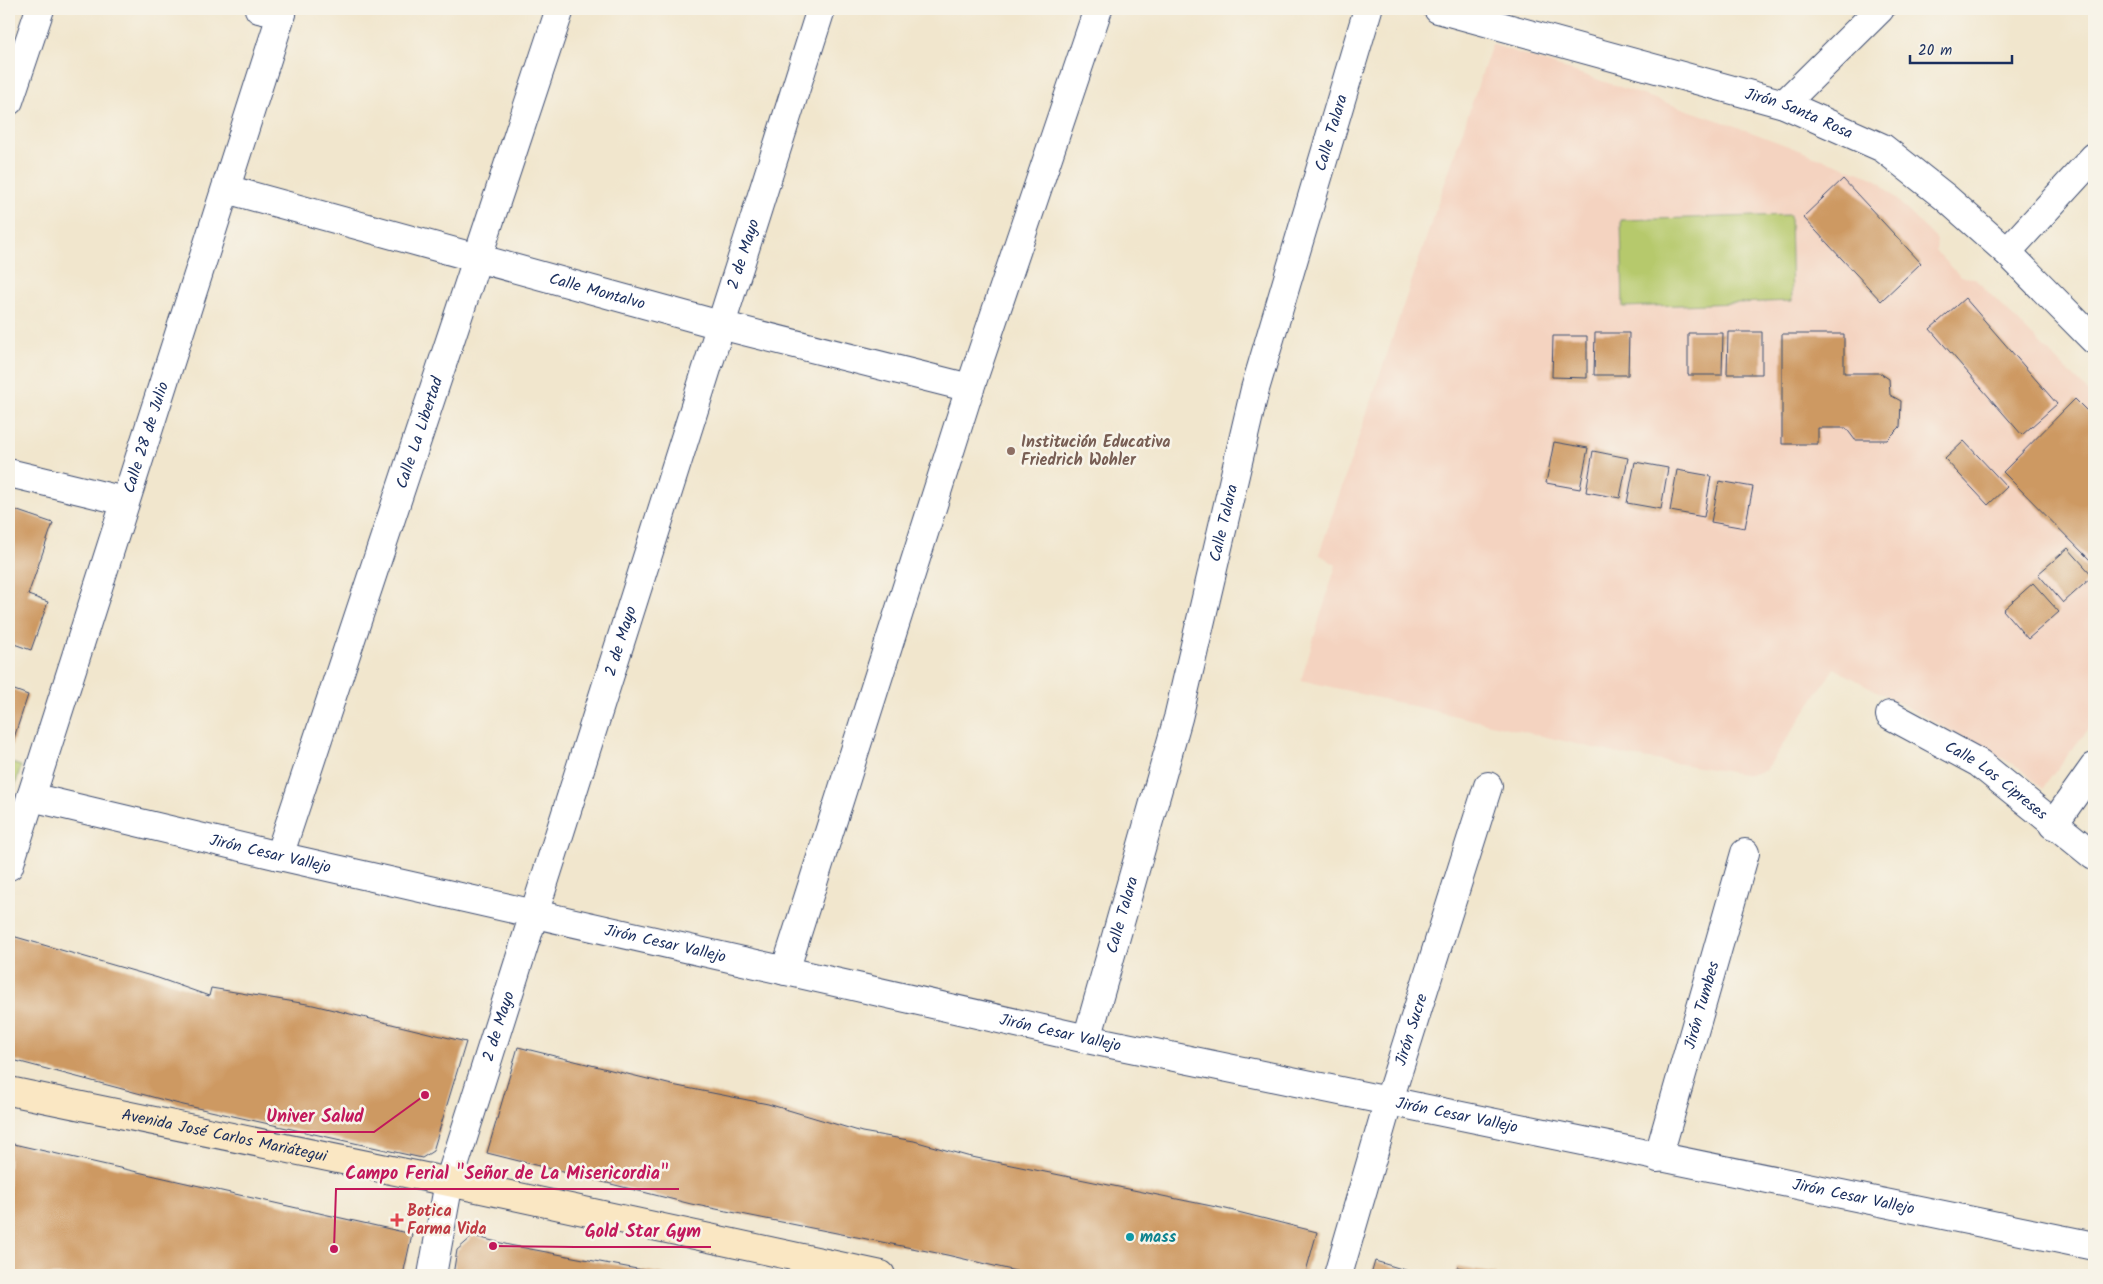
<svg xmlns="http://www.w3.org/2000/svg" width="2103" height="1284" viewBox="0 0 2103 1284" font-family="Kalam,sans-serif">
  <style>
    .built { fill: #f4d3c0 }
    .green { fill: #b6c96c; stroke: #687c65 }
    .building { fill: #cd9962 }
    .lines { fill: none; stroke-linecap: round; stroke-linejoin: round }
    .street-casing { stroke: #3b4a6f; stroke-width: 30 }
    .secondary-casing { stroke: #3b4a6f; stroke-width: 30 }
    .street { stroke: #fff; stroke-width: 28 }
    .secondary { stroke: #fae7c3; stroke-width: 28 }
    .education-dot { fill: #8d6e63; stroke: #f7f3e8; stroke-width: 2 }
    .health-dot { fill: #e0444e; stroke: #f7f3e8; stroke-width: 2 }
    .culture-dot { fill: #0f9aa8; stroke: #f7f3e8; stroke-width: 2 }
    .labels { text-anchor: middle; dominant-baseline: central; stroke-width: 5; stroke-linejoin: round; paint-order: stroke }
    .street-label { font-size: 16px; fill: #1b2f5e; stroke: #f7f3e8 }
    .education-label { font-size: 16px; font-weight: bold; fill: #785e54; stroke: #f7f3e8; text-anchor: start }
    .health-label { font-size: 16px; font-weight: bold; fill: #be3a42; stroke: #f7f3e8; text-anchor: start }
    .culture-label { font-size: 16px; font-weight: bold; fill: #0d838f; stroke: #f7f3e8; text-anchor: start }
    .leader { fill: none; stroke: #c2185b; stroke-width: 2 }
    .callout-dot { fill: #c2185b; stroke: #f7f3e8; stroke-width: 2 }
    .callout-label { font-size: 18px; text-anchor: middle; font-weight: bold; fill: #c2185b; stroke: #f7f3e8; stroke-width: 5; stroke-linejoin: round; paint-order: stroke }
  </style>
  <rect width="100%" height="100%" fill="#f7f3e8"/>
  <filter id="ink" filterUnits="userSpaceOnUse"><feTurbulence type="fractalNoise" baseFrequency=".02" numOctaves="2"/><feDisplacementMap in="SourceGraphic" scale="10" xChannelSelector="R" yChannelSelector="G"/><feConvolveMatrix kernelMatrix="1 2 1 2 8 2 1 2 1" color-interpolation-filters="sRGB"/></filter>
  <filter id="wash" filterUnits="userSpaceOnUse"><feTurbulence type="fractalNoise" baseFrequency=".0096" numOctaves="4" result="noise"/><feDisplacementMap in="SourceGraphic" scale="20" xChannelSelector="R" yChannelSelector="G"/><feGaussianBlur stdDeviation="1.12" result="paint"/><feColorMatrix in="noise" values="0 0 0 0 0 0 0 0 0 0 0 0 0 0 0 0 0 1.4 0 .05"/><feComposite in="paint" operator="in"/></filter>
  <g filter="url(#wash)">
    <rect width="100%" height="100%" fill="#f1e6cd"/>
    <!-- built -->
    <polygon class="built" points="1492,44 1735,126 1876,179 1937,240 1936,251 1961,277 1974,278 2094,397 2094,721 2042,789 2020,768 1834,668 1766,770 1750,775 1624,755 1301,680 1336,565 1319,554"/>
    <!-- green -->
    <g class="green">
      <polygon points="1790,215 1792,301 1623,307 1621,220"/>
      <polygon points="9,762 21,766 9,806"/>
    </g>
    <g id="blocks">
      <!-- building -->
      <g class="building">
        <polygon points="1843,179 1921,263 1881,301 1803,217"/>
        <polygon points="1965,298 2057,404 2022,435 1930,329"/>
        <polygon points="1728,332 1762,332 1762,374 1727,374"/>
        <polygon points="1595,333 1629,333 1628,375 1594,375"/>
        <polygon points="1688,333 1723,333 1722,375 1688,375"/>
        <polygon points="1782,334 1844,334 1844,373 1880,373 1889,379 1890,395 1901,401 1900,427 1887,440 1855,440 1846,428 1818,428 1818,444 1782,444"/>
        <polygon points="1553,336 1587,336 1587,378 1552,377"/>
        <polygon points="2075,399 2094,418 2094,564 2003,472"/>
        <polygon points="1964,441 2007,487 1988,505 1945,459"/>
        <polygon points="1554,442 1588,448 1580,489 1546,483"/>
        <polygon points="1593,451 1628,458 1620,498 1586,492"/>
        <polygon points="1635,462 1668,468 1661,509 1627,503"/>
        <polygon points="1677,470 1711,476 1704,517 1670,511"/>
        <polygon points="1719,481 1753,487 1745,528 1711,522"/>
        <polygon points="9,508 53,523 28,595 48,602 31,650 14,644 9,657"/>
        <polygon points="2068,548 2093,576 2063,603 2038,574"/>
        <polygon points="2033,583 2059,612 2028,639 2003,610"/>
        <polygon points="9,688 28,695 9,753"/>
        <polygon points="9,935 158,978 209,996 211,988 313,1005 466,1042 433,1151 422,1158 179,1104 9,1059"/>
        <polygon points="518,1047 672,1085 768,1104 862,1132 914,1141 967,1156 1226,1209 1317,1232 1305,1275 1033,1275 947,1255 691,1204 487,1153"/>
        <polygon points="9,1143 412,1234 403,1275 9,1275"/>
        <polygon points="473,1236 509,1245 669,1275 453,1275 457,1250"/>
        <polygon points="1375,1261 1422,1275 1371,1275"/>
        <polygon points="1457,1267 1496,1274 1496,1275 1455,1275"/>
      </g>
    </g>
  </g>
  <g filter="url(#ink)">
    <use href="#blocks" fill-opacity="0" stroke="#3b4a6f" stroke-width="1"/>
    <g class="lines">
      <!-- street casing -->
      <g class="street-casing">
        <g id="street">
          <polyline points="259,9 282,14"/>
          <path id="s1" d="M1438 9 1784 104 1883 148 1945 197 2007 252 2094 340"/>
          <polyline points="9,101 40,9"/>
          <polyline points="1784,104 1880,9"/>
          <path id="s2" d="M226 189 720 325 970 388"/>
          <polyline points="2007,252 2094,157"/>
          <polyline points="9,473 125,501"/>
          <path id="s3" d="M1890 715 1979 763 2094 856"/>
          <path id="s4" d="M31 797 279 856 1087 1039 2094 1246"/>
          <polyline points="2053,825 2094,767"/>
          <path id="s5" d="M279 856 560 9"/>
          <path id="s6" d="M9 866 283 9"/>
          <polyline points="785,971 970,388 1098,9"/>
          <path id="s7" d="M1087 1039 1178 718 1255 389 1368 9"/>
          <path id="s8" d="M1658 1158 1745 853"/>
          <path id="s9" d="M432 1275 449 1182 821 9"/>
          <path id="s10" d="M1338 1275 1389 1100 1488 786"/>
        </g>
      </g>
      <!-- secondary casing -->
      <g class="secondary-casing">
        <g id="secondary">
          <path id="s11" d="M9 1091 449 1182 881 1275"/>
        </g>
      </g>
      <!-- street -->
      <use href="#street" class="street"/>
      <!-- secondary -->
      <use href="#secondary" class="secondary"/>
    </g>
  </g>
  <!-- markers -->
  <circle class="education-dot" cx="1011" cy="451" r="5"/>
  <path class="health-dot" d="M394.5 1212.5h5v5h5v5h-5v5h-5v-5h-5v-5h5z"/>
  <circle class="culture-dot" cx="1130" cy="1237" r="5"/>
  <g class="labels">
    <!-- street labels -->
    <g class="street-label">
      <text stroke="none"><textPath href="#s1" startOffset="376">Jirón Santa Rosa</textPath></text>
      <text stroke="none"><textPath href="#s7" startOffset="939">Calle Talara</textPath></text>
      <text stroke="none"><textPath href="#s9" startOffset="1068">2 de Mayo</textPath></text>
      <text stroke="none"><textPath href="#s2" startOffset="385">Calle Montalvo</textPath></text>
      <text stroke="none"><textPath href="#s5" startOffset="446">Calle La Libertad</textPath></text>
      <text stroke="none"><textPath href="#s6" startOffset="450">Calle 28 de Julio</textPath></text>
      <text stroke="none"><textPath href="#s7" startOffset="534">Calle Talara</textPath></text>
      <text stroke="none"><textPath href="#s9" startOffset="662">2 de Mayo</textPath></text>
      <text stroke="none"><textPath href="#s3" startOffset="125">Calle Los Cipreses</textPath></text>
      <text stroke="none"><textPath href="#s4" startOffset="246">Jirón Cesar Vallejo</textPath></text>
      <text stroke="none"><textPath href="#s7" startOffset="129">Calle Talara</textPath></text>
      <text stroke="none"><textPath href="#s4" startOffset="651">Jirón Cesar Vallejo</textPath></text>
      <text stroke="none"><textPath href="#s8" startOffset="159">Jirón Tumbes</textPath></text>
      <text stroke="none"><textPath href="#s9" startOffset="258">2 de Mayo</textPath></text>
      <text stroke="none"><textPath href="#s10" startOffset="256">Jirón Sucre</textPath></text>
      <text stroke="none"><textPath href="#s4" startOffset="1056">Jirón Cesar Vallejo</textPath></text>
      <text stroke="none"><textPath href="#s4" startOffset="1461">Jirón Cesar Vallejo</textPath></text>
      <text stroke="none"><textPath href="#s11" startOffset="220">Avenida José Carlos Mariátegui</textPath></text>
      <text stroke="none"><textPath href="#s4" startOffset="1866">Jirón Cesar Vallejo</textPath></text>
    </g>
    <!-- education labels -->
    <g class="education-label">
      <text x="1021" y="442">Institución Educativa<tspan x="1021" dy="18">Friedrich Wohler</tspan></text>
    </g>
    <!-- health labels -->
    <g class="health-label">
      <text x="407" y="1211">Botica<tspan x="407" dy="18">Farma Vida</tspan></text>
    </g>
    <!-- culture labels -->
    <g class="culture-label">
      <text x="1140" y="1237">mass</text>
    </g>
  </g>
  <!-- callouts -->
  <path class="leader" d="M425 1095L374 1132H257M334 1249L336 1189H679M493 1246L575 1247H711"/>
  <g class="callout-dot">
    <circle cx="425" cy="1095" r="5"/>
    <circle cx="334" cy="1249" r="5"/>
    <circle cx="493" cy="1246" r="5"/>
  </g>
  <g class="callout-label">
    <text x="315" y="1122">Univer Salud</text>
    <text x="507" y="1179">Campo Ferial "Señor de La Misericordia"</text>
    <text x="643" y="1237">Gold Star Gym</text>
  </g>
  <!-- margin -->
  <rect width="2103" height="1284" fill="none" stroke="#f7f3e8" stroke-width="30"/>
  <!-- scale -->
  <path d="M1910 55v8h102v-8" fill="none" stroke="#1b2f5e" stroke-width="2.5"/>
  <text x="1918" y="55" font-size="15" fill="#1b2f5e" stroke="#f7f3e8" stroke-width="4" paint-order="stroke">20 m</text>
</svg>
